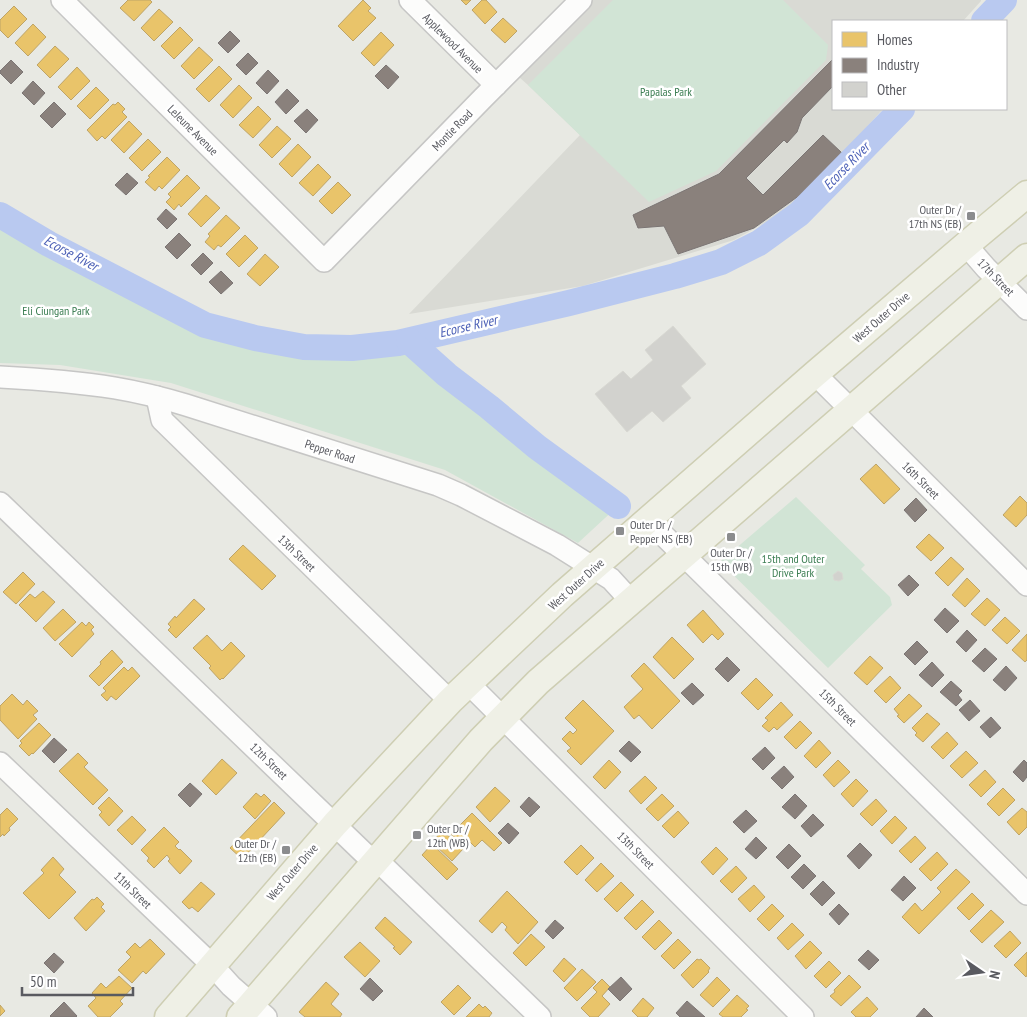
<svg xmlns="http://www.w3.org/2000/svg" width="1027" height="1017" viewBox="0 0 1027 1017" font-family="'PT Sans Narrow',sans-serif">
  <style>
    .industrial { fill: #d9dad4 }
    .green { fill: #d1e4d5 }
    .homes { fill: #e9c46a; stroke: #bea467 }
    .industry { fill: #8a817c; stroke: #7b7574 }
    .lines { fill: none; stroke-linecap: round; stroke-linejoin: round }
    .river { stroke: #b9c9f0; stroke-width: 26 }
    .building { fill: #d2d2ce; stroke: #d8d8d2 }
    .minor-casing { stroke: #c6c6c5; stroke-width: 24 }
    .major-casing { stroke: #ceceb3; stroke-width: 29 }
    .minor { stroke: #fcfcfb; stroke-width: 21 }
    .major { stroke: #eff0e6; stroke-width: 26 }
    .poi-dot { fill: #8b8c8e; stroke: #fff; stroke-width: 2 }
    .labels { text-anchor: middle; dominant-baseline: central; stroke-width: 5; stroke-linejoin: round; paint-order: stroke }
    .street-label { font-size: 12px; fill: #595a60; stroke: #fff }
    .park-label { font-size: 12px; fill: #3b7d52; stroke: #fff }
    .poi-label { font-size: 12px; fill: #595a60; stroke: #fff; text-anchor: end }
    .water-label { font-size: 14px; font-style: italic; fill: #4c60b6; stroke: #fff }
  </style>
  <rect width="100%" height="100%" fill="#e8e9e3"/>
  <!-- industrial -->
  <polygon class="industrial" points="581,0 981,0 981,1 963,21 833,21 833,109 883,109 814,185 781,214 734,240 583,286 409,314 580,135 528,85 511,70"/>
  <!-- green -->
  <g class="green">
    <polygon points="613,0 783,0 828,45 826,60 716,171 649,202 528,85"/>
    <polygon points="0,215 49,244 205,325 255,338 304,347 352,348 409,341 447,375 537,447 618,506 578,543 445,470 171,383 60,365 0,363"/>
    <polygon points="796,497 865,565 861,569 890,597 892,605 828,668 720,562"/>
  </g>
  <!-- homes -->
  <g class="homes">
    <polygon points="128,0 150,0 152,2 134,21 120,8"/>
    <polygon points="363,0 371,8 368,11 376,18 353,41 338,26"/>
    <polygon points="461,0 471,0 466,5"/>
    <polygon points="482,0 486,0 497,12 485,24 472,10"/>
    <polygon points="14,6 27,19 8,38 0,30 0,20"/>
    <polygon points="159,9 173,22 154,41 141,28"/>
    <polygon points="503,18 517,31 505,43 491,30"/>
    <polygon points="33,24 46,37 28,56 15,43"/>
    <polygon points="180,27 193,40 174,59 161,46"/>
    <polygon points="381,32 394,45 374,66 361,53"/>
    <polygon points="55,46 69,59 50,78 37,65"/>
    <polygon points="199,47 213,60 194,79 181,66"/>
    <polygon points="219,66 232,79 209,102 196,89"/>
    <polygon points="77,67 90,81 71,100 58,87"/>
    <polygon points="239,85 252,98 233,118 220,105"/>
    <polygon points="96,87 109,100 90,119 77,106"/>
    <polygon points="118,102 125,109 122,112 127,117 105,139 102,136 97,141 87,130 113,104 115,105"/>
    <polygon points="258,106 271,119 253,138 239,125"/>
    <polygon points="129,121 142,134 124,153 111,140"/>
    <polygon points="277,126 291,139 272,158 259,145"/>
    <polygon points="148,139 161,152 142,171 129,158"/>
    <polygon points="298,144 311,157 292,177 279,164"/>
    <polygon points="167,157 180,170 162,189 159,186 155,191 145,182 150,177 148,176"/>
    <polygon points="318,164 331,177 313,196 299,183"/>
    <polygon points="187,175 200,188 181,207 179,204 174,210 166,202 171,197 168,194"/>
    <polygon points="338,182 351,195 332,214 319,201"/>
    <polygon points="206,195 220,208 201,227 188,214"/>
    <polygon points="226,215 240,228 221,247 218,245 214,250 205,242 210,236 208,234"/>
    <polygon points="245,235 258,248 239,267 226,254"/>
    <polygon points="265,254 279,267 260,286 247,274"/>
    <polygon points="876,464 900,489 884,504 860,479"/>
    <polygon points="1020,496 1027,503 1027,515 1016,527 1003,515"/>
    <polygon points="929,534 944,548 931,561 916,547"/>
    <polygon points="243,545 276,576 262,590 229,559"/>
    <polygon points="951,557 964,569 948,586 935,573"/>
    <polygon points="23,572 35,584 16,604 3,592"/>
    <polygon points="967,578 980,591 965,607 952,595"/>
    <polygon points="43,591 55,602 36,622 19,605 30,594 35,598"/>
    <polygon points="987,598 1000,610 985,626 971,614"/>
    <polygon points="194,599 205,609 176,638 168,630 171,627 168,624 175,616 176,618"/>
    <polygon points="63,609 76,622 55,641 43,628"/>
    <polygon points="703,610 724,634 718,640 712,634 703,643 687,625"/>
    <polygon points="1005,617 1020,631 1007,644 992,630"/>
    <polygon points="82,622 86,626 89,622 94,627 91,630 94,634 72,657 59,644"/>
    <polygon points="1027,634 1027,660 1025,662 1012,650"/>
    <polygon points="207,635 222,651 231,642 245,656 223,679 222,678 220,680 209,668 211,666 193,648"/>
    <polygon points="672,637 694,659 674,679 653,657"/>
    <polygon points="112,650 123,662 99,686 89,676 101,664 100,662"/>
    <polygon points="870,656 883,668 867,685 854,673"/>
    <polygon points="644,663 680,701 652,729 639,715 634,719 624,707 643,689 631,676"/>
    <polygon points="124,667 128,671 132,667 140,676 116,700 111,696 107,701 101,695 106,691 103,688"/>
    <polygon points="890,676 901,688 886,703 874,691"/>
    <polygon points="756,678 773,695 758,710 741,693"/>
    <polygon points="12,694 23,705 27,700 38,711 33,715 37,719 18,739 0,720 0,706"/>
    <polygon points="909,694 922,706 904,723 897,716 899,715 894,709"/>
    <polygon points="583,700 614,731 581,765 567,751 571,748 562,739 570,731 573,734 577,730 565,718"/>
    <polygon points="781,702 793,715 777,730 774,727 769,732 762,726 768,720 765,718"/>
    <polygon points="927,713 940,724 923,742 915,735 917,733 912,728"/>
    <polygon points="800,721 812,733 796,749 784,737"/>
    <polygon points="39,723 51,735 33,754 32,753 29,756 19,746 22,743 20,741"/>
    <polygon points="947,732 958,744 943,759 931,747"/>
    <polygon points="819,740 831,753 816,768 804,756"/>
    <polygon points="966,751 978,763 962,778 950,766"/>
    <polygon points="78,753 88,763 84,767 108,790 93,805 59,771"/>
    <polygon points="222,759 237,773 216,795 202,781"/>
    <polygon points="609,760 621,772 605,789 593,777"/>
    <polygon points="838,760 850,772 834,787 823,775"/>
    <polygon points="985,770 996,782 981,797 969,785"/>
    <polygon points="645,776 657,788 641,804 629,791"/>
    <polygon points="856,779 868,791 853,807 841,794"/>
    <polygon points="495,787 510,801 490,822 476,807"/>
    <polygon points="1003,788 1015,800 999,816 987,804"/>
    <polygon points="256,793 261,797 264,794 271,801 255,819 243,807"/>
    <polygon points="662,794 674,806 658,821 646,809"/>
    <polygon points="109,797 123,811 109,826 99,815 102,812 98,808"/>
    <polygon points="876,799 887,811 872,826 860,814"/>
    <polygon points="274,802 285,813 242,859 230,848"/>
    <polygon points="7,808 18,819 9,828 10,830 4,836 3,834 0,837 0,815"/>
    <polygon points="1022,808 1027,812 1027,827 1019,835 1007,822"/>
    <polygon points="678,811 689,823 674,838 662,826"/>
    <polygon points="472,813 502,843 494,851 482,840 475,847 468,840 462,846 451,834"/>
    <polygon points="132,816 146,830 132,845 117,830"/>
    <polygon points="895,816 907,828 892,844 880,831"/>
    <polygon points="164,827 179,842 175,846 179,850 180,849 192,861 180,874 168,861 170,859 167,855 154,868 147,861 149,858 141,850"/>
    <polygon points="442,831 444,834 445,833 463,849 452,861 435,845 436,843 433,841"/>
    <polygon points="915,836 926,848 911,863 899,851"/>
    <polygon points="432,844 458,869 447,880 422,855"/>
    <polygon points="581,845 594,858 577,875 564,862"/>
    <polygon points="716,847 728,859 713,875 701,862"/>
    <polygon points="937,852 948,864 931,881 919,869"/>
    <polygon points="53,857 64,869 59,875 76,892 49,919 23,893 44,873 41,870"/>
    <polygon points="601,863 614,876 597,892 585,880"/>
    <polygon points="736,866 747,878 732,893 720,881"/>
    <polygon points="956,869 970,882 919,934 902,917 915,903 922,911 941,892 937,888"/>
    <polygon points="201,882 215,894 198,912 192,907 189,909 182,902"/>
    <polygon points="621,882 634,895 617,912 604,899"/>
    <polygon points="754,885 765,897 750,912 738,899"/>
    <polygon points="507,891 538,922 518,944 505,930 507,927 502,922 492,933 479,921"/>
    <polygon points="972,893 984,905 969,920 957,908"/>
    <polygon points="97,897 104,904 101,907 105,911 86,931 74,918 92,899 94,900"/>
    <polygon points="642,900 654,912 636,930 624,918"/>
    <polygon points="772,904 784,916 769,931 757,919"/>
    <polygon points="991,910 1004,922 982,943 970,931"/>
    <polygon points="385,917 412,942 400,955 393,948 395,947 375,928"/>
    <polygon points="659,920 672,933 655,950 642,937"/>
    <polygon points="792,923 804,935 788,950 777,938"/>
    <polygon points="1010,931 1021,943 1006,958 994,946"/>
    <polygon points="531,934 545,947 526,966 513,953"/>
    <polygon points="150,939 165,954 146,974 143,971 132,983 118,970 131,957 126,952 135,943 140,948"/>
    <polygon points="678,939 691,952 674,969 661,956"/>
    <polygon points="810,941 822,953 806,969 795,956"/>
    <polygon points="360,942 380,961 365,977 344,957"/>
    <polygon points="1027,952 1027,975 1026,977 1014,965"/>
    <polygon points="564,958 576,969 564,982 553,971"/>
    <polygon points="697,959 699,960 701,959 710,968 708,971 709,972 693,988 681,975"/>
    <polygon points="829,961 841,973 826,988 814,976"/>
    <polygon points="582,969 596,982 577,1001 564,988"/>
    <polygon points="849,975 861,987 841,1006 830,996 835,992 834,990"/>
    <polygon points="119,976 132,988 120,1001 123,1004 110,1017 98,1017 88,1006 96,998 92,993 101,983 106,988"/>
    <polygon points="717,977 730,990 713,1007 700,995"/>
    <polygon points="602,979 610,987 602,996 610,1004 598,1017 590,1017 581,1008 597,992 593,988"/>
    <polygon points="326,982 339,994 331,1004 342,1014 340,1017 305,1017 299,1012"/>
    <polygon points="458,985 471,998 454,1015 441,1002"/>
    <polygon points="737,995 749,1006 746,1009 748,1010 741,1017 723,1017 719,1014"/>
    <polygon points="867,997 878,1009 870,1017 856,1017 851,1012"/>
    <polygon points="643,998 654,1008 647,1017 638,1017 632,1011"/>
    <polygon points="479,1004 483,1008 485,1006 492,1013 489,1017 466,1017"/>
    <polygon points="0,1005 5,1011 0,1016"/>
  </g>
  <!-- industry -->
  <g class="industry">
    <polygon points="230,31 240,41 228,53 218,43"/>
    <polygon points="248,53 258,63 246,75 236,65"/>
    <polygon points="833,59 833,86 802,118 797,132 787,143 784,140 746,178 763,195 823,135 842,153 800,195 754,228 678,254 664,226 638,228 633,215 719,174"/>
    <polygon points="11,60 23,72 11,84 0,73 0,71"/>
    <polygon points="386,65 399,77 388,89 375,76"/>
    <polygon points="268,70 279,81 267,94 256,83"/>
    <polygon points="33,81 45,93 34,105 22,93"/>
    <polygon points="287,89 299,101 286,114 275,102"/>
    <polygon points="54,102 66,114 52,128 40,116"/>
    <polygon points="307,109 318,120 306,133 294,121"/>
    <polygon points="127,173 138,183 126,195 115,185"/>
    <polygon points="166,209 177,219 167,229 157,219"/>
    <polygon points="179,233 191,245 177,259 165,247"/>
    <polygon points="203,253 213,263 201,275 191,265"/>
    <polygon points="221,271 233,283 221,294 209,282"/>
    <polygon points="916,498 927,510 915,522 904,510"/>
    <polygon points="909,575 919,585 908,596 898,585"/>
    <polygon points="945,608 959,621 947,633 934,620"/>
    <polygon points="967,630 977,640 966,652 956,642"/>
    <polygon points="917,641 928,652 915,665 904,654"/>
    <polygon points="985,648 997,659 984,672 972,661"/>
    <polygon points="727,657 740,670 728,682 715,669"/>
    <polygon points="932,662 944,675 932,687 919,675"/>
    <polygon points="1006,666 1017,678 1005,691 993,680"/>
    <polygon points="951,681 962,691 958,695 962,700 956,706 940,692"/>
    <polygon points="692,683 704,695 693,705 681,693"/>
    <polygon points="970,700 980,711 969,721 959,710"/>
    <polygon points="991,717 1001,728 990,738 980,727"/>
    <polygon points="54,738 67,750 54,763 42,751"/>
    <polygon points="629,741 641,752 631,762 619,751"/>
    <polygon points="765,747 775,758 763,770 752,759"/>
    <polygon points="1024,760 1027,763 1027,777 1023,782 1013,772"/>
    <polygon points="784,766 794,777 782,789 771,778"/>
    <polygon points="190,783 202,794 190,807 178,795"/>
    <polygon points="795,794 807,806 795,819 782,807"/>
    <polygon points="529,797 540,807 530,817 520,807"/>
    <polygon points="746,810 757,821 744,833 733,822"/>
    <polygon points="813,814 824,825 811,837 801,826"/>
    <polygon points="508,823 519,833 509,844 498,833"/>
    <polygon points="756,837 767,848 756,859 745,849"/>
    <polygon points="860,843 872,855 859,869 847,856"/>
    <polygon points="789,844 801,856 788,869 776,857"/>
    <polygon points="804,864 816,876 803,889 791,877"/>
    <polygon points="904,876 916,888 903,901 891,890"/>
    <polygon points="823,881 835,893 822,906 810,894"/>
    <polygon points="839,904 849,914 839,925 829,914"/>
    <polygon points="555,920 564,928 553,939 545,931"/>
    <polygon points="868,950 879,960 869,970 858,960"/>
    <polygon points="54,953 64,962 54,973 44,963"/>
    <polygon points="621,977 632,989 620,1001 608,989"/>
    <polygon points="370,978 383,991 373,1001 360,989"/>
    <polygon points="687,1001 705,1017 680,1017 676,1013"/>
    <polygon points="64,1002 77,1016 76,1017 51,1017 50,1016"/>
    <polygon points="924,1008 933,1017 916,1017"/>
  </g>
  <g class="lines">
    <!-- river -->
    <g class="river">
      <polyline points="984,21 1004,0"/>
      <polyline points="0,215 49,244 205,325 255,338 304,347 352,348 398,343 569,303 675,276 721,262 759,243 799,214 902,109"/>
      <polyline points="409,341 447,375 489,407 537,447 618,506"/>
    </g>
  </g>
  <!-- building -->
  <g class="building">
    <polygon points="673,326 706,364 681,386 691,398 663,422 652,411 627,432 595,394 623,371 631,379 653,360 645,350"/>
    <polygon points="838,571 842,573 843,579 839,581 834,580 833,575"/>
  </g>
  <g class="lines">
    <!-- minor casing -->
    <g class="minor-casing">
      <g id="minor">
        <polyline points="62,0 324,261 483,98 581,0"/>
        <polyline points="410,0 496,85"/>
        <polyline points="966,245 986,268 1027,309"/>
        <polyline points="815,374 1027,585"/>
        <path d="M0 377C38 379 77 382 115 388 139 392 163 398 186 405L438 485 461 495 557 545 611 579 631 601"/>
        <polyline points="157,397 162,420 450,701"/>
        <polyline points="0,503 365,854 376,859 540,1017"/>
        <polyline points="648,520 1027,894"/>
        <polyline points="469,684 803,1017"/>
        <polyline points="0,763 212,965 231,986 266,1017"/>
      </g>
    </g>
    <!-- major casing -->
    <g class="major-casing">
      <g id="major">
        <polyline points="168,1017 335,824 450,701 562,595 815,374 966,245 1027,194"/>
        <polyline points="240,1017 481,740 538,682 1027,257"/>
      </g>
    </g>
    <!-- minor -->
    <use href="#minor" class="minor"/>
    <!-- major -->
    <use href="#major" class="major"/>
  </g>
  <!-- markers -->
  <g class="poi-dot">
    <rect x="966" y="211" width="10" height="10" rx="2.5"/>
    <rect x="615" y="526" width="10" height="10" rx="2.5"/>
    <rect x="726" y="532" width="10" height="10" rx="2.5"/>
    <rect x="412" y="830" width="10" height="10" rx="2.5"/>
    <rect x="281" y="845" width="10" height="10" rx="2.5"/>
  </g>
  <g class="labels">
    <!-- street labels -->
    <g class="street-label">
      <text transform="translate(453 43) rotate(45)">Applewood Avenue</text>
      <text transform="translate(193 130) rotate(45)">LeJeune Avenue</text>
      <text transform="translate(452 130) rotate(-46)">Montie Road</text>
      <text transform="translate(996 277) rotate(46)">17th Street</text>
      <text transform="translate(881 317) rotate(-41)">West Outer Drive</text>
      <text transform="translate(330 451) rotate(18)">Pepper Road</text>
      <text transform="translate(921 480) rotate(45)">16th Street</text>
      <text transform="translate(297 553) rotate(44)">13th Street</text>
      <text transform="translate(576 584) rotate(-42)">West Outer Drive</text>
      <text transform="translate(838 707) rotate(45)">15th Street</text>
      <text transform="translate(269 761) rotate(44)">12th Street</text>
      <text transform="translate(636 850) rotate(45)">13th Street</text>
      <text transform="translate(292 872) rotate(-49)">West Outer Drive</text>
      <text transform="translate(133 890) rotate(44)">11th Street</text>
    </g>
    <!-- park labels -->
    <g class="park-label">
      <text x="666" y="91">Papalas Park</text>
      <text x="56" y="310">Eli Ciungan Park</text>
      <text x="793" y="558">15th and Outer<tspan x="793" dy="14">Drive Park</tspan></text>
    </g>
    <!-- poi labels -->
    <g class="poi-label">
      <text x="961" y="209">Outer Dr /<tspan x="961" dy="14">17th NS (EB)</tspan></text>
      <text x="630" y="524" text-anchor="start">Outer Dr /<tspan x="630" dy="14">Pepper NS (EB)</tspan></text>
      <text x="731" y="552" text-anchor="middle">Outer Dr /<tspan x="731" dy="14">15th (WB)</tspan></text>
      <text x="427" y="828" text-anchor="start">Outer Dr /<tspan x="427" dy="14">12th (WB)</tspan></text>
      <text x="276" y="843">Outer Dr /<tspan x="276" dy="14">12th (EB)</tspan></text>
    </g>
    <!-- water labels -->
    <g class="water-label">
      <text transform="translate(846 166) rotate(-46)">Ecorse River</text>
      <text transform="translate(71 253) rotate(28)">Ecorse River</text>
      <text transform="translate(468 326) rotate(-13)">Ecorse River</text>
    </g>
  </g>
  <!-- legend -->
  <rect x="832" y="20" width="175" height="90" fill="#ffffff" stroke="#bdbdbf"/>
  <rect x="842" y="32" width="25" height="15" fill="#e9c46a" stroke="#bdbdbf"/>
  <text x="877" y="45" font-size="15" fill="#595a60">Homes</text>
  <rect x="842" y="58" width="25" height="15" fill="#8a817c" stroke="#bdbdbf"/>
  <text x="877" y="70" font-size="15" fill="#595a60">Industry</text>
  <rect x="842" y="82" width="25" height="15" fill="#d2d2ce" stroke="#bdbdbf"/>
  <text x="877" y="95" font-size="15" fill="#595a60">Other</text>
  <!-- north arrow -->
  <g transform="translate(982 972) rotate(103)" stroke="#ffffff" stroke-width="4" paint-order="stroke">
  <path d="M0-4L9 19L0 12L-9 19Z" fill="#595a60"/>
  <text y="-8" font-size="14" font-weight="bold" text-anchor="middle" fill="#595a60">N</text>
  </g>
  <!-- scale -->
  <path d="M22 987v8h111v-8" fill="none" stroke="#595a60" stroke-width="2.5"/>
  <text x="30" y="987" font-size="15" fill="#595a60" stroke="#ffffff" stroke-width="4" paint-order="stroke">50 m</text>
</svg>
